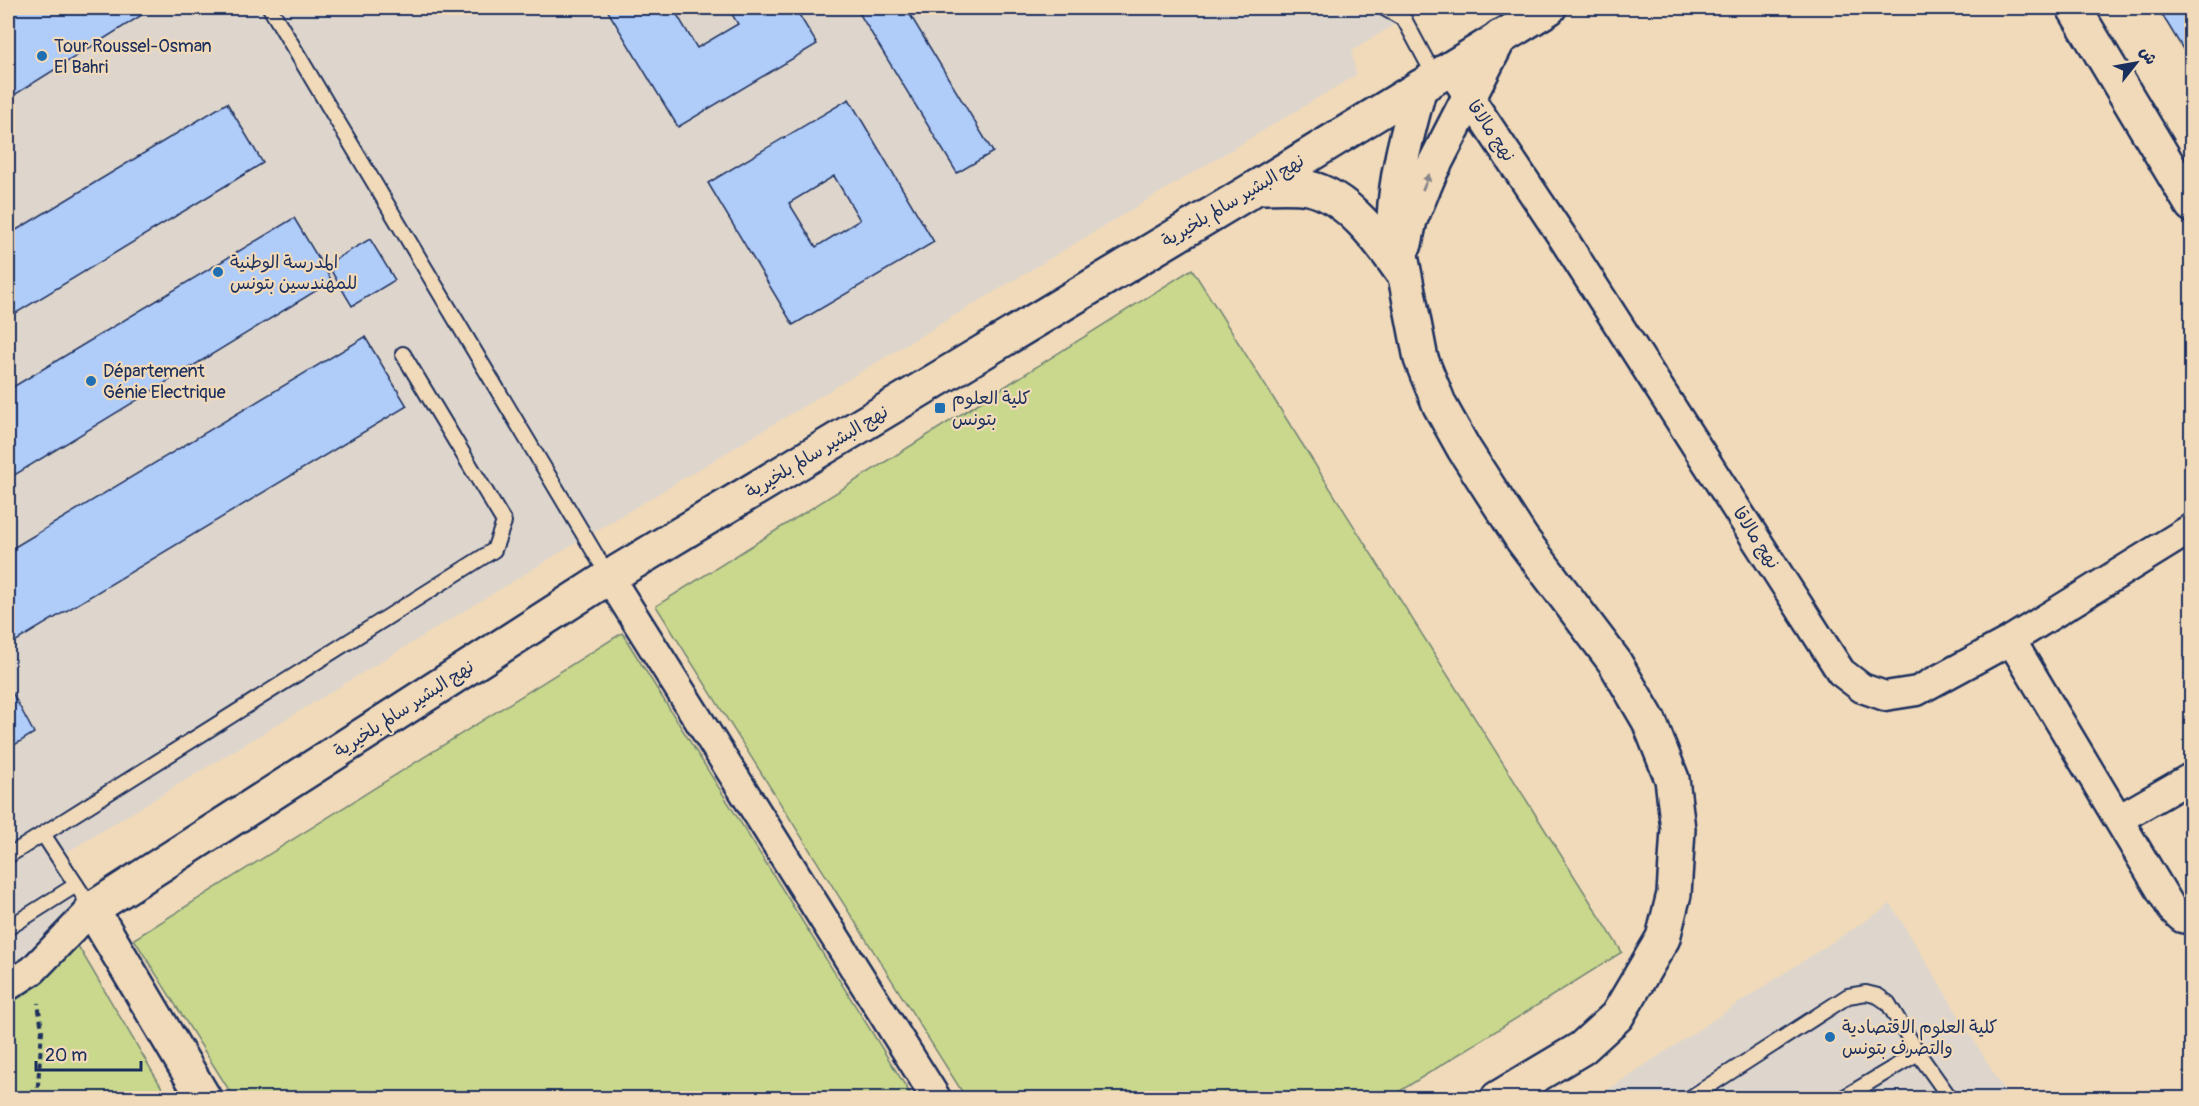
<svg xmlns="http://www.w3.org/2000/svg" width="2199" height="1106" viewBox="0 0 2199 1106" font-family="Pangolin,'Playpen Sans Arabic',sans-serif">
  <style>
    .built { fill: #ded6cc }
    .green { fill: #c9d88c; stroke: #728475; stroke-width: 1.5 }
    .building { fill: #b0ccf9; stroke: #1b2f5e; stroke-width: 1.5; fill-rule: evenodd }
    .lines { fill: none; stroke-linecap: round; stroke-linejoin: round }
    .lane-casing { stroke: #1b2f5e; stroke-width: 18 }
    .street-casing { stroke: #1b2f5e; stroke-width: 33 }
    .secondary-casing { stroke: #1b2f5e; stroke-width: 38 }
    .path { stroke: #1b2f5e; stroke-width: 4; stroke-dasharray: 6 4.5; stroke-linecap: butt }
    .lane { stroke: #f1dab9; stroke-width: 14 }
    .street { stroke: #f1dab9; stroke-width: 28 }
    .secondary { stroke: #f1dab9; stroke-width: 33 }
    .oneway { fill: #86848c }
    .poi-dot { fill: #1f6fb2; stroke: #f1dab9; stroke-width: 2 }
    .labels { text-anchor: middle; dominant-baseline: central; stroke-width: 4.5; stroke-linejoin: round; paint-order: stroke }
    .poi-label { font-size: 18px; fill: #1b2f5e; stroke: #f1dab9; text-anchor: start }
    .street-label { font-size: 18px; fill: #1b2f5e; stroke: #f1dab9 }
  </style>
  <rect width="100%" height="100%" fill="#f1dab9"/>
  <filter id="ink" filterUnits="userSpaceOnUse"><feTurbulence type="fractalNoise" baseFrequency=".0167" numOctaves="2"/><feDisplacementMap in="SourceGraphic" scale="12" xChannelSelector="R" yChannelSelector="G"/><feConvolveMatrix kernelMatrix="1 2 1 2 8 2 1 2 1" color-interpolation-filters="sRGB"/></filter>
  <g filter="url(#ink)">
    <!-- built -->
    <g class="built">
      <polygon points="8,8 1421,8 1352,51 1356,75 586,537 56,859 95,932 8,987"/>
      <polygon points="1891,904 2009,1098 1595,1098 1772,981"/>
    </g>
    <!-- green -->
    <g class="green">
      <polygon points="1192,269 1622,952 1389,1098 966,1098 656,606"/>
      <polygon points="622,633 913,1098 234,1098 134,939"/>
      <polygon points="71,934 168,1098 8,1098 8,975"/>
    </g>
    <!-- building -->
    <g class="building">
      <polygon points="16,8 153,8 8,99 8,13"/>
      <polygon points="606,8 673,8 697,48 738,24 728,8 795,8 817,44 678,127"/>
      <polygon points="856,8 906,8 993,152 957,173"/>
      <polygon points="2158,8 2192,8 2192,64"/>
      <path d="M849 99 934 242 793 325 708 183ZM834 176 860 220 816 247 789 203Z"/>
      <polygon points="227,103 263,163 8,318 8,235"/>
      <polygon points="294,218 332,281 8,479 8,390"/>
      <polygon points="370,239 395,280 352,306 327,264"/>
      <polygon points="365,337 407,406 8,646 8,551"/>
      <polygon points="8,685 34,733 8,749"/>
    </g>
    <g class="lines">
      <!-- lane casing -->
      <g class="lane-casing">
        <g id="lane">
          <polyline points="270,8 609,577"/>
          <polyline points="1384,8 1404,19"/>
          <polyline points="1400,8 1404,19 1435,77"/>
          <polyline points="43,834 92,909"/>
          <polyline points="8,856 494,550 504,522 403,354"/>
          <polyline points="8,928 76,885"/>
          <polyline points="1690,1098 1848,996 1866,993 1878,996 1888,1003 1918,1053 1950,1098"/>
          <polyline points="1843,1098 1918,1053"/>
        </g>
      </g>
      <!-- street casing -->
      <g class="street-casing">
        <g id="street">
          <polyline points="1459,82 1563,238 1841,672 1862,688 1885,696 1917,691 2011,640 2192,528"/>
          <polyline points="609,577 936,1098"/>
          <polyline points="2011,640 2172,909 2182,918 2192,920"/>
          <polyline points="2119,819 2192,777"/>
          <polyline points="8,986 33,970 92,909"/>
        </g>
      </g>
      <!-- secondary casing -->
      <g class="secondary-casing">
        <g id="secondary">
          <polyline points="2074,8 2192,205"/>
          <path d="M1420 87C1408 131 1396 173 1394 219L1421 359 1440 406 1464 449 1522 539 1614 661 1649 721 1672 779 1678 829 1674 894 1663 938 1617 1016 1582 1048 1498 1098"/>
          <path d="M1257 187C1273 187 1293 185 1309 188 1347 196 1380 241 1401 271"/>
          <polyline points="1405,244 1410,220 1430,173 1500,37"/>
          <polyline points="204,1098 92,909 609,577 1257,187 1549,8"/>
        </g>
      </g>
      <!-- path -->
      <polyline class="path" points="37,1098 42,1030 38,1003"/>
      <!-- lane -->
      <use href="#lane" class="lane"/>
      <!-- street -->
      <use href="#street" class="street"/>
      <!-- secondary -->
      <use href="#secondary" class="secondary"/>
    </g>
    <!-- one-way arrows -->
    <defs><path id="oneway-solid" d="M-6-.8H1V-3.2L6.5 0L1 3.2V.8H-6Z" transform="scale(1.5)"/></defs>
    <use class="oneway" href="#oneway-solid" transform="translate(1426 182) rotate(-67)"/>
  </g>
  <!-- markers -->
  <g class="poi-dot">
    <circle cx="42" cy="56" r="6"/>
    <circle cx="218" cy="272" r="6"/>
    <circle cx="91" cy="381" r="6"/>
    <rect x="934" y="402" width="12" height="12" rx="3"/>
    <circle cx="1830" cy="1037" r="6"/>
  </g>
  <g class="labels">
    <!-- poi labels -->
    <g class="poi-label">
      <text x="54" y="46">Tour Roussel-Osman<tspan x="54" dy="21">El Bahri</tspan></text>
      <text x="230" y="262">المدرسة الوطنية<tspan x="230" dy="21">للمهندسين بتونس</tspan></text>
      <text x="103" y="371">Département<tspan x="103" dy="21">Génie Electrique</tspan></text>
      <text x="952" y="398">كلية العلوم<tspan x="952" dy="21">بتونس</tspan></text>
      <text x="1842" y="1027">كلية العلوم الاقتصادية<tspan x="1842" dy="21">والتصرف بتونس</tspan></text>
    </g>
    <!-- street labels -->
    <g class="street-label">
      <text transform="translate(1491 131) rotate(56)">نهج مالاقا</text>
      <text transform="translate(1233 201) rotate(-31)">نهج البشير سالم بلخيرية</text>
      <text transform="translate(817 452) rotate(-31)">نهج البشير سالم بلخيرية</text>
      <text transform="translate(1756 538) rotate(57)">نهج مالاقا</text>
      <text transform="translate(404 709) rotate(-33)">نهج البشير سالم بلخيرية</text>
    </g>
  </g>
  <!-- margin -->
  <rect width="2199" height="1106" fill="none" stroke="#f1dab9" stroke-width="30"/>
  <rect x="15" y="15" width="2169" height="1076" fill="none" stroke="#1b2f5e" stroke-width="2" filter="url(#ink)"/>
  <!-- north arrow -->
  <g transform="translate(2136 63) rotate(59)" stroke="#f1dab9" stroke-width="4.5" paint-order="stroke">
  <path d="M0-4.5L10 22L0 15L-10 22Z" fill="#1b2f5e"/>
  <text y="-9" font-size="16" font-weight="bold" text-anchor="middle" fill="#1b2f5e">ش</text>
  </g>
  <!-- scale -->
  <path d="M36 1061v9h105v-9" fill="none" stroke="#1b2f5e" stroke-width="3"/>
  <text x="45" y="1061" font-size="18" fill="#1b2f5e" stroke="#f1dab9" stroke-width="4.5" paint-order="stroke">20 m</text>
</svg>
